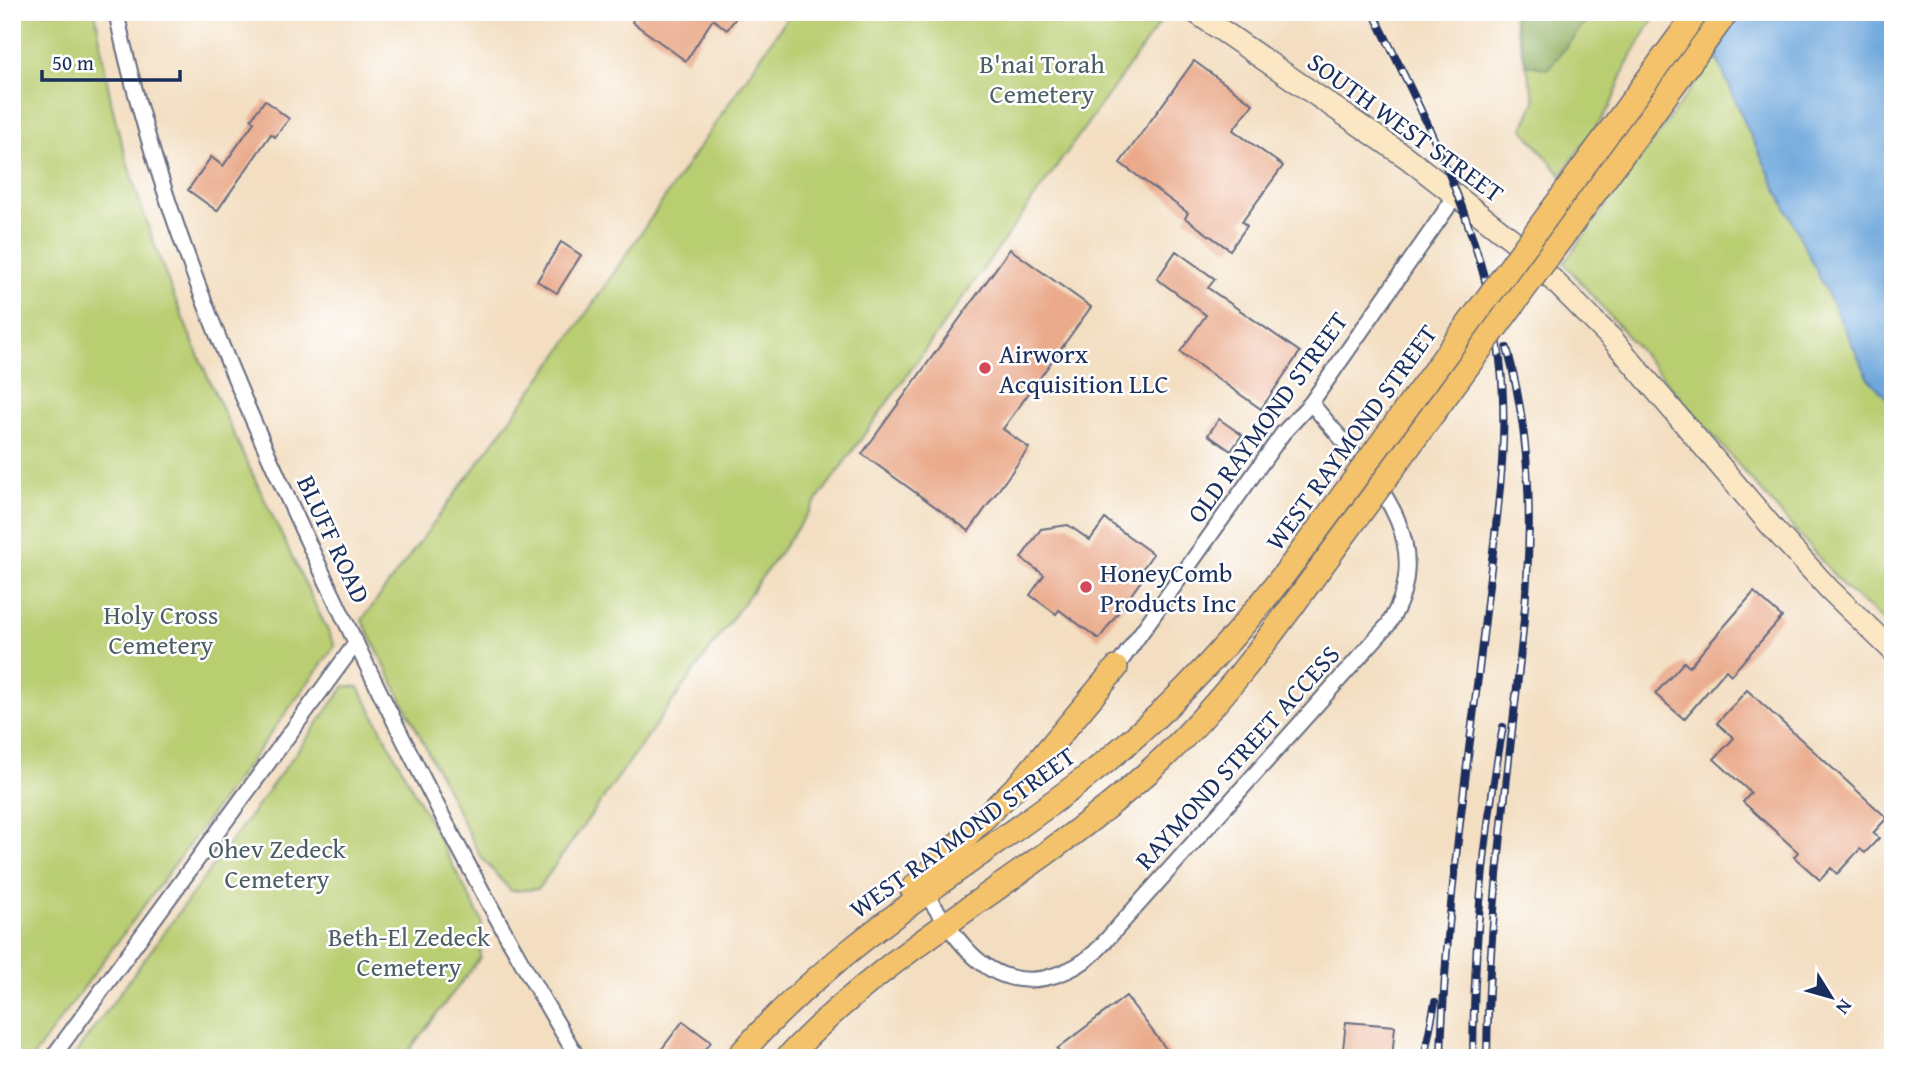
<svg xmlns="http://www.w3.org/2000/svg" width="1905" height="1070" viewBox="0 0 1905 1070" font-family="'Gentium Book Plus',serif">
  <style>
    .green { fill: #b9cd71; stroke: #6a7e68; stroke-width: 2 }
    .forest { fill: #92b063; stroke: #567060; stroke-width: 2 }
    .water { fill: #6aa5db; stroke: #426a9c; stroke-width: 2 }
    .building { fill: #eaaa8b }
    .lines { fill: none; stroke-linecap: round; stroke-linejoin: round }
    .minor-casing { stroke: #676c81; stroke-width: 18 }
    .secondary-casing { stroke: #676c81; stroke-width: 24 }
    .primary-casing { stroke: #676c81; stroke-width: 26 }
    .minor { stroke: #fff; stroke-width: 14 }
    .secondary { stroke: #fbe7c3; stroke-width: 21 }
    .primary { stroke: #f4c26a; stroke-width: 23 }
    .rail-casing { stroke: #1b2f5e; stroke-width: 8 }
    .rail { stroke: #fff; stroke-width: 5; stroke-dasharray: 16; stroke-linecap: butt }
    .primary-bridge-casing { stroke: #676c81; stroke-width: 26; stroke-linecap: butt }
    .primary-bridge { stroke: #f4c26a; stroke-width: 23 }
    .poi-dot { fill: #d1495b; stroke: #fff; stroke-width: 2.5 }
    .labels { text-anchor: middle; dominant-baseline: central; stroke-width: 5; stroke-linejoin: round; paint-order: stroke }
    .park-label { font-size: 26px; fill: #4a5e64; stroke: #fff }
    .street-label { font-size: 26px; fill: #1b2f5e; stroke: #fff }
    .poi-label { font-size: 26px; fill: #1b2f5e; stroke: #fff; text-anchor: start }
  </style>
  <rect width="100%" height="100%" fill="#fff"/>
  <filter id="ink" filterUnits="userSpaceOnUse"><feTurbulence type="fractalNoise" baseFrequency=".0143" numOctaves="2"/><feDisplacementMap in="SourceGraphic" scale="14" xChannelSelector="R" yChannelSelector="G"/><feConvolveMatrix kernelMatrix="1 2 1 2 8 2 1 2 1" color-interpolation-filters="sRGB"/></filter>
  <filter id="wash" filterUnits="userSpaceOnUse"><feTurbulence type="fractalNoise" baseFrequency=".00686" numOctaves="4" result="noise"/><feDisplacementMap in="SourceGraphic" scale="28" xChannelSelector="R" yChannelSelector="G"/><feGaussianBlur stdDeviation="1.57" result="paint"/><feColorMatrix in="noise" values="0 0 0 0 0 0 0 0 0 0 0 0 0 0 0 0 0 1.4 0 .05"/><feComposite in="paint" operator="in"/></filter>
  <g filter="url(#wash)">
    <rect width="100%" height="100%" fill="#f3dec1"/>
    <!-- green -->
    <g class="green">
      <path d="M12 12H95C103 54 108 97 120 137 169 315 256 480 335 646L32 1058H12Z"/>
      <polygon points="791,12 1141,12 1159,24 538,889 511,891 480,856 362,620 560,352"/>
      <polygon points="1593,12 1657,12 1626,66 1610,107 1561,175 1523,129 1535,101 1526,64 1548,69"/>
      <polygon points="1715,56 1869,379 1893,404 1893,629 1845,588 1564,263"/>
      <polygon points="345,686 359,687 482,921 480,958 403,1058 72,1058"/>
    </g>
    <!-- forest -->
    <polygon class="forest" points="1512,12 1593,12 1548,69 1526,64"/>
    <!-- water -->
    <polygon class="water" points="1698,12 1893,12 1893,404 1869,379 1747,128"/>
    <g id="blocks">
      <!-- building -->
      <g class="building">
        <polygon points="638,12 740,12 727,30 713,19 686,61 632,22"/>
        <polygon points="1194,61 1253,104 1233,130 1283,166 1242,222 1247,226 1230,250 1185,218 1188,213 1120,163"/>
        <polygon points="265,100 289,119 275,137 271,134 217,211 188,190 211,157 223,166 254,122 251,119"/>
        <polygon points="561,242 581,255 557,293 537,281"/>
        <polygon points="1010,249 1091,307 1003,429 1029,448 969,531 862,454"/>
        <polygon points="1176,251 1215,279 1208,288 1300,352 1261,409 1180,352 1206,315 1157,279"/>
        <polygon points="1219,419 1242,435 1231,451 1208,435"/>
        <polygon points="1105,519 1153,554 1138,575 1143,578 1099,639 1059,610 1056,614 1030,595 1044,575 1021,558 1041,529 1068,525 1090,540"/>
        <polygon points="1754,592 1782,617 1731,675 1726,670 1684,719 1655,694 1684,662 1689,667"/>
        <polygon points="1747,690 1887,818 1873,833 1879,838 1865,853 1860,849 1837,874 1831,868 1820,880 1794,857 1798,852 1743,802 1751,793 1714,759 1734,738 1717,723"/>
        <polygon points="1126,996 1173,1058 1064,1058 1057,1049"/>
        <polygon points="683,1021 711,1042 699,1058 655,1058"/>
        <polygon points="1346,1022 1395,1026 1392,1058 1342,1058"/>
      </g>
    </g>
  </g>
  <g filter="url(#ink)">
    <use href="#blocks" fill-opacity="0" stroke="#676c81" stroke-width="2"/>
    <g class="lines">
      <!-- minor casing -->
      <g class="minor-casing">
        <g id="minor">
          <path d="M116 12C161 222 248 417 340 610 413 762 490 914 578 1058"/>
          <polyline points="1116,668 1283,433 1311,403 1457,194"/>
          <path d="M925 893C956 936 984 990 1045 978 1066 973 1086 963 1101 946L1388 625C1444 536 1363 467 1311 403"/>
          <polyline points="52,1058 356,643"/>
        </g>
      </g>
      <!-- secondary casing -->
      <g class="secondary-casing">
        <polyline id="secondary" points="1195,12 1406,157 1514,241 1613,340 1772,527 1829,589 1893,651"/>
      </g>
      <!-- primary casing -->
      <g class="primary-casing">
        <g id="primary">
          <polyline points="912,889 1020,783 1116,668"/>
          <path d="M737 1058C834 945 963 871 1080 782 1171 713 1246 628 1313 536"/>
          <path d="M787 1058C892 945 1031 877 1145 775 1217 711 1273 633 1329 556"/>
        </g>
      </g>
      <!-- minor -->
      <use href="#minor" class="minor"/>
      <!-- secondary -->
      <use href="#secondary" class="secondary"/>
      <!-- primary -->
      <use href="#primary" class="primary"/>
      <!-- rail casing -->
      <g class="rail-casing">
        <g id="rail">
          <path d="M1373 12C1428 123 1486 236 1500 360 1510 441 1496 521 1487 602 1470 753 1445 905 1441 1058"/>
          <polyline points="1424,1058 1435,1002"/>
          <path d="M1473 1058C1474 947 1483 836 1503 727"/>
          <path d="M1487 1058C1488 948 1500 840 1512 731 1527 599 1543 479 1507 348"/>
        </g>
      </g>
      <!-- rail -->
      <use href="#rail" class="rail"/>
      <!-- primary-bridge casing -->
      <g class="primary-bridge-casing">
        <g id="primary-bridge">
          <polyline points="1313,536 1697,12"/>
          <polyline points="1329,556 1727,12"/>
        </g>
      </g>
      <!-- primary-bridge -->
      <use href="#primary-bridge" class="primary-bridge"/>
    </g>
  </g>
  <!-- markers -->
  <g class="poi-dot">
    <circle cx="985" cy="368" r="7"/>
    <circle cx="1086" cy="587" r="7"/>
  </g>
  <g class="labels">
    <!-- park labels -->
    <g class="park-label">
      <text x="1042" y="63">B'nai Torah<tspan x="1042" dy="30">Cemetery</tspan></text>
      <text x="161" y="614">Holy Cross<tspan x="161" dy="30">Cemetery</tspan></text>
      <text x="277" y="848">Ohev Zedeck<tspan x="277" dy="30">Cemetery</tspan></text>
      <text x="409" y="936">Beth-El Zedeck<tspan x="409" dy="30">Cemetery</tspan></text>
    </g>
    <!-- street labels -->
    <g class="street-label">
      <text transform="translate(1406 127) rotate(36)">SOUTH WEST STREET</text>
      <text transform="translate(1267 417) rotate(-54)">OLD RAYMOND STREET</text>
      <text transform="translate(1351 437) rotate(-54)">WEST RAYMOND STREET</text>
      <text transform="translate(334 539) rotate(65)">BLUFF ROAD</text>
      <text transform="translate(1237 757) rotate(-48)">RAYMOND STREET ACCESS</text>
      <text transform="translate(962 832) rotate(-36)">WEST RAYMOND STREET</text>
    </g>
    <!-- poi labels -->
    <g class="poi-label">
      <text x="999" y="353">Airworx<tspan x="999" dy="30">Acquisition LLC</tspan></text>
      <text x="1100" y="572">HoneyComb<tspan x="1100" dy="30">Products Inc</tspan></text>
    </g>
  </g>
  <!-- margin -->
  <rect width="1905" height="1070" fill="none" stroke="#fff" stroke-width="42"/>
  <!-- north arrow -->
  <g transform="translate(1831 997) rotate(127)" stroke="#ffffff" stroke-width="5" paint-order="stroke">
  <path d="M0-5L12 26L0 18L-12 26Z" fill="#1b2f5e"/>
  <text y="-10" font-size="19" font-weight="bold" text-anchor="middle" fill="#1b2f5e">N</text>
  </g>
  <!-- scale -->
  <path d="M42 70v10h138v-10" fill="none" stroke="#1b2f5e" stroke-width="3.5"/>
  <text x="52" y="70" font-size="21" fill="#1b2f5e" stroke="#ffffff" stroke-width="5" paint-order="stroke">50 m</text>
</svg>
